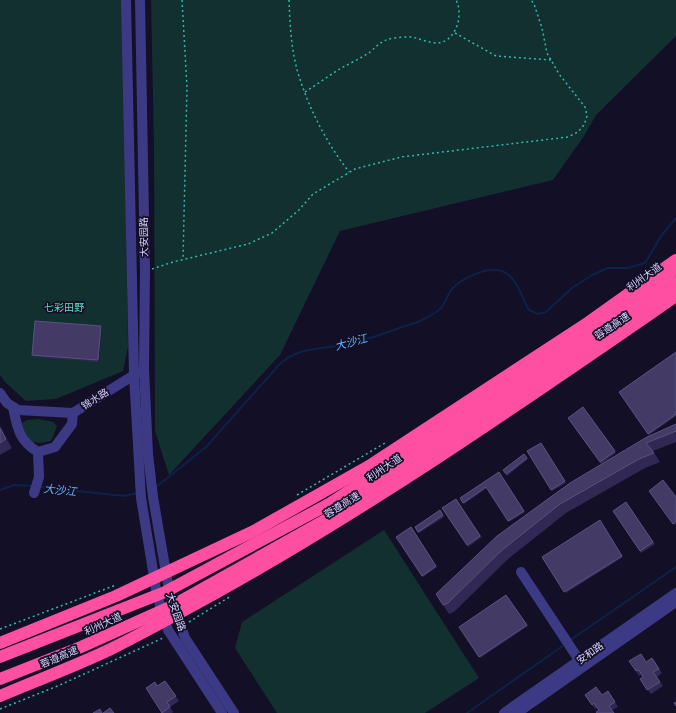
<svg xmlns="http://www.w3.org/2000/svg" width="676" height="713" viewBox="0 0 676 713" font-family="Mulish,'Noto Sans SC',sans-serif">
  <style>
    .green { fill: #12302f }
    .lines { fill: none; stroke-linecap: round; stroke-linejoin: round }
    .stream { stroke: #0c2248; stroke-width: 2 }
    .path { stroke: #2fb8b0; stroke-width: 1.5; stroke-dasharray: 2 3; stroke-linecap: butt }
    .minor { stroke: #3d3a85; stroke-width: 10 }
    .highway { stroke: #ff4fa3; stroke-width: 12 }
    .highway-bridge { stroke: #ff4fa3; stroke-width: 12 }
    .wall { fill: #312854 }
    .shaded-wall { fill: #1d163a }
    .building { fill: #433a66; stroke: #5a527e }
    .labels { text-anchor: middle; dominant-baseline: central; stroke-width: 3.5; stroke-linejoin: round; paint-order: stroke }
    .street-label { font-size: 10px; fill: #d9d4ff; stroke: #130f26 }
    .park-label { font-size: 10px; fill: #5fe0c0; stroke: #130f26 }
    .water-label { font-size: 11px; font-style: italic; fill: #62b6ff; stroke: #130f26 }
  </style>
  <rect width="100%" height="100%" fill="#130f26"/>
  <!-- green -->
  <g class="green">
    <polygon points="0,0 123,0 128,347 123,371 56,399 26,401 5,382 0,375"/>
    <polygon points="151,0 676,0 676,36 596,115 584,136 553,180 340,231 280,355 169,475 155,431 154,148"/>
    <path d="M39 419 53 422 57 426 51 441 41 443 32 442C27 436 23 430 22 423L27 420Z"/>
    <polygon points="384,530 479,678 425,713 277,713 235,648 242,622"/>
  </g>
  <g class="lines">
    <!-- stream -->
    <g class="stream">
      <polyline points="40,487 124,496 137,493"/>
      <path d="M156 487 206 447 279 365C298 346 322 350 347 344 365 340 384 334 402 327 408 325 416 323 422 320 428 317 438 312 442 307 446 301 448 293 453 288 461 279 484 268 497 270 516 272 521 297 529 310L538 314 546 312 572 288 592 275 608 268H628L645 263 661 236 676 218"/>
      <polyline points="0,490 14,485 34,486"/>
      <polyline points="569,641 676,567"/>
      <polyline points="467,713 564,645"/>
    </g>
    <!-- path -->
    <g class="path">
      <polyline points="182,0 187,87 183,259"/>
      <path d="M289 0C290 24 291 49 298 73 309 109 326 142 349 172"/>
      <polyline points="455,33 496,56 551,60"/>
      <path d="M305 92C316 85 327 77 338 70 348 64 360 59 370 52 378 45 383 39 395 38 400 37 406 37 411 37 424 39 436 48 448 39 459 30 462 12 456 0"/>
      <polyline points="152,269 173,262 248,244 272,233 299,210 313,194 355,169 401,157 568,137 578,132 584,125 587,116 585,107 559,74 547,53 542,28 534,4 531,0"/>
      <polyline points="297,495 385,443"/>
      <polyline points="189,622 231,596"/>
      <polyline points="0,629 116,585"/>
      <polyline points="0,709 60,685 163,638"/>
    </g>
    <!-- minor -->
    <g class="minor">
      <polyline points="126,0 134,375 141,498 157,595 168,630 222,713"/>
      <polyline points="140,0 145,271 144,369 148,454 153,497 169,590 185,638 234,713"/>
      <polyline points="0,393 7,403 18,410 73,413 139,372"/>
      <path d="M13 407C17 427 19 441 38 452L55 447 72 424 73 413"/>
      <polyline points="34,493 39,477 38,452"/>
      <polyline points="521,572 579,660"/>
      <polyline points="504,713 676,593"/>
      <polyline points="517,713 676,602"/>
    </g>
    <!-- highway -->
    <g class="highway">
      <polyline points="0,657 165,592 329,504 451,425 579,340 676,269"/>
      <polyline points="0,679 81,647 170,607 329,518 558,365 676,283"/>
    </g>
    <!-- highway-bridge -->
    <g class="highway-bridge">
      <polyline points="0,643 116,596 254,531 369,466 589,322 676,260"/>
      <path d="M0 696C37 680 76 666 113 648 147 631 181 612 214 594 374 505 525 400 676 296"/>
    </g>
  </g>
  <!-- wall -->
  <g class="wall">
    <polygon points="102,328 99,362 34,357 32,355"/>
    <polygon points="676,352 676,416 649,435 619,392"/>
    <polygon points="583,407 616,453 601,464 568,418"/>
    <polygon points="676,424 676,442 653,451 660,462 645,468 566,513 508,559 454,612 449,614 443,605 497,536"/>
    <polygon points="0,425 12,448 0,455"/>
    <polygon points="541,443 566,483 552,491 527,451"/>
    <polygon points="524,454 528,459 507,476 503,470"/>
    <polygon points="499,472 525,512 509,522 487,488 464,504 460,498"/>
    <polygon points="649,491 676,497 676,524 674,525"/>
    <polygon points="456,499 482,537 468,547 442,508"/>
    <polygon points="626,502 655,544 641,553 613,511"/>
    <polygon points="440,510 444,517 419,533 415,527"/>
    <polygon points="600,520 623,557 566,593 542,557"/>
    <polygon points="411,527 437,567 423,577 396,537"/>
    <polygon points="506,595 528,626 480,658 459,627"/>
    <polygon points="652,658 662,673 657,677 663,686 651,694 640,679 643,677 642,674 639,676 629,661 646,662"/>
    <polygon points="165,681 179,701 170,707 173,712 172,713 162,713 157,686"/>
    <polygon points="608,691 618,707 612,710 599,710 597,708 595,709 585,695 602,695"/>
  </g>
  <!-- shaded-wall -->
  <g class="shaded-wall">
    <polygon points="101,326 102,328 99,362 98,360"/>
    <polygon points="0,425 12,448 6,439 0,428"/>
  </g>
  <!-- building -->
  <g class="building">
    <polygon points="35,321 101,326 98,360 32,355"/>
    <polygon points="676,352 676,414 648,434 619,392"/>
    <polygon points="583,407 615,451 600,462 568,418"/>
    <polygon points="676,424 676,431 646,443 654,453 639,459 560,504 502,550 448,603 443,605 436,594 497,536 570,483 647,437"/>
    <polygon points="0,428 6,439 0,443"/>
    <polygon points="541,443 565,481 551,490 527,451"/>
    <polygon points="524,454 527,458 506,474 503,470"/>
    <polygon points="499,472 524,511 508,521 486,487 463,503 460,498"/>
    <polygon points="663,480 676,497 676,521 673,524 649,491"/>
    <polygon points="456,499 480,536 467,545 442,508"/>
    <polygon points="626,502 653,542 640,551 613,511"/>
    <polygon points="440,510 443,515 418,532 415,527"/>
    <polygon points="600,520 622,556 564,592 542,557"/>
    <polygon points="411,527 436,566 422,576 396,537"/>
    <polygon points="506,595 527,625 479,657 459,627"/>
    <polygon points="641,654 646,662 652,658 659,669 653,672 660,682 647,690 640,679 643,677 639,670 636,671 629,661"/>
    <polygon points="165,681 176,696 167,702 170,707 162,713 146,688 155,682 157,686"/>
    <polygon points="596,687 602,695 608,691 615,702 609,706 614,713 597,713 596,712 599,710 594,703 592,705 585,695"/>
    <polygon points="676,702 676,706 674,703"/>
    <polygon points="110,708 114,713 103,713"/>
    <polygon points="100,709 102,713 93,713"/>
  </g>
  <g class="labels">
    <!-- street labels -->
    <g class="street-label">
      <text transform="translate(144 237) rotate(-91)">大安园路</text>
      <text transform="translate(644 277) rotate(-36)">利州大道</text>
      <text transform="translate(612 326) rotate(-34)">蓉遵高速</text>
      <text transform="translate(95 399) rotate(-32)">锦水路</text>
      <text transform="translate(384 468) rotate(-34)">利州大道</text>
      <text transform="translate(342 505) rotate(-32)">蓉遵高速</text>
      <text transform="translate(176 612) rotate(71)">大安园路</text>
      <text transform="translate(103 624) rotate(-25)">利州大道</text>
      <text transform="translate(590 653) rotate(-35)">安和路</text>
      <text transform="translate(59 657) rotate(-23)">蓉遵高速</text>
    </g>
    <!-- park labels -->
    <g class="park-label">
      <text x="64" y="307">七彩田野</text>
    </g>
    <!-- water labels -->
    <g class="water-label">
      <text transform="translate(351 342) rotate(-15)">大沙江</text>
      <text transform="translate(60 490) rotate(6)">大沙江</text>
    </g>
  </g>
</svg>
